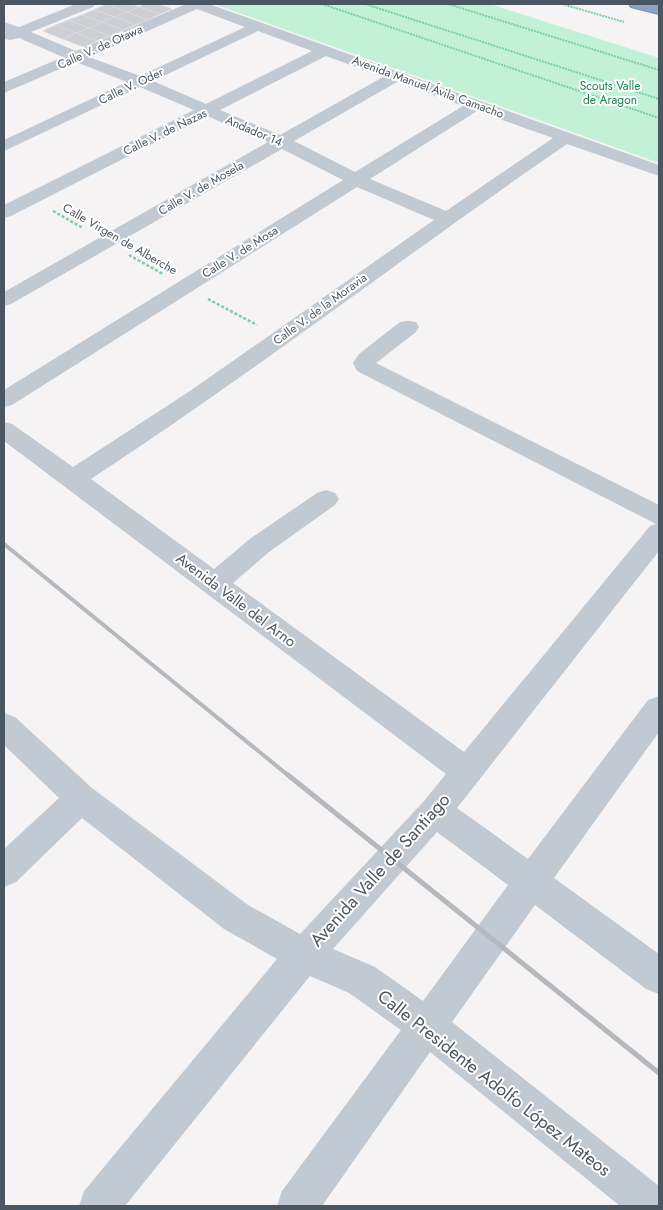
<svg xmlns="http://www.w3.org/2000/svg" width="663" height="1210" viewBox="0 0 663 1210" font-family="Jost,sans-serif">
  <style>
    .green { fill: #c3f1d5 }
    .building { fill: #cdcfd5; stroke: #d7d9de }
    .lines { fill: none; stroke-linecap: round; stroke-linejoin: round }
    .highway-casing { stroke: #7690ad; stroke-width: 2 }
    .path-far1 { stroke: #7ad0a6; stroke-width: 2; stroke-dasharray: 2 1; stroke-linecap: butt }
    .path { stroke: #7ad0a6; stroke-width: 2.5; stroke-dasharray: 3 2; stroke-linecap: butt }
    .minor { fill: #c1cad2; fill-rule: evenodd }
    .highway { fill: #8ba5c1; fill-rule: evenodd }
    .rail-far1 { stroke: #b5b8bd; stroke-width: 4 }
    .rail { stroke: #b5b8bd; stroke-width: 5 }
    .labels { text-anchor: middle; dominant-baseline: central; stroke-width: 4; stroke-linejoin: round; paint-order: stroke }
    .far-street-label { font-size: 12px; fill: #4a5661; stroke: #fff }
    .far-park-label { font-size: 12px; fill: #17864f; stroke: #fff }
    .street-label { font-size: 15px; fill: #4a5661; stroke: #fff }
    .near-street-label { font-size: 18px; fill: #4a5661; stroke: #fff }
  </style>
  <rect width="100%" height="100%" fill="#f5f3f3"/>
  <!-- green -->
  <polygon class="green" points="214,4 490,4 659,58 659,163"/>
  <!-- building -->
  <g class="building">
    <polygon points="107,4 127,12 115,17 94,10"/>
    <polygon points="107,4 131,4 139,7 127,12"/>
    <polygon points="146,4 157,4 172,9 160,14 139,7"/>
    <polygon points="139,7 160,14 148,20 127,12"/>
    <polygon points="94,10 115,17 102,22 82,15"/>
    <polygon points="127,12 148,20 135,25 115,17"/>
    <polygon points="82,15 102,22 89,28 69,20"/>
    <polygon points="115,17 135,25 123,30 102,22"/>
    <polygon points="69,20 89,28 76,33 56,25"/>
    <polygon points="102,22 123,30 110,36 89,28"/>
    <polygon points="56,25 76,33 63,39 43,31"/>
    <polygon points="89,28 110,36 97,41 76,33"/>
    <polygon points="76,33 97,41 84,47 63,39"/>
  </g>
  <g class="lines">
    <!-- highway casing -->
    <g class="highway-casing">
      <polygon id="highway" points="629,4 651,4 659,6 659,14 631,7"/>
    </g>
    <!-- path-far1 -->
    <g class="path-far1">
      <polyline points="322,4 659,118"/>
      <polyline points="365,4 659,99"/>
      <polyline points="448,4 659,70"/>
      <polyline points="562,4 624,22"/>
    </g>
    <!-- path -->
    <g class="path">
      <polyline points="53,211 83,228"/>
      <polyline points="129,255 163,274"/>
      <polyline points="208,299 257,325"/>
    </g>
    <!-- minor -->
    <path class="minor" d="M76 4H95L93 7 31 32 76 51 186 4H209L396 71 403 72 405 74 659 165V176L567 144C407 254 253 373 91 479L214 569 251 538 317 493 326 490 335 493 339 499 335 505 269 552 233 583 464 752 650 526 656 524 357 371 353 363 359 354 400 322 408 321 416 322 419 327 416 332 376 363 659 505V551L457 808 528 859 648 700 659 696V732L554 878 659 954V994L646 989 535 905 452 1022 659 1186V1206H620L430 1052 322 1206H277L282 1191 401 1030 349 993 310 976 125 1206H79L84 1191 277 959 224 929 82 818 16 882 4 887V849L59 798 4 745V713L15 717 92 788 248 905 300 934 424 801 446 774 4 441V422L12 424 73 467 190 391 434 220 357 187 12 405 4 407V390L343 180 282 149 11 304 4 306V292L268 142 207 116 11 216 4 218V205L194 110 140 87 4 151V140L127 82 76 62 4 93V82L63 57 19 38 10 40 5 39 4 34 6 32 4 31V22L19 27ZM197 9 245 27 140 76 89 57ZM258 31 312 51 206 104 153 81ZM326 56 383 77 280 135 220 110ZM397 82 463 106 355 172 294 141ZM477 111 553 138 446 211 370 179ZM437 832 508 885 423 1001 375 967 333 949Z"/>
    <!-- highway -->
    <use href="#highway" class="highway"/>
    <!-- rail-far1 -->
    <polyline class="rail-far1" points="4,544 289,776"/>
    <!-- rail -->
    <polyline class="rail" points="288,775 659,1073"/>
  </g>
  <g class="labels">
    <!-- far-street labels -->
    <g class="far-street-label">
      <text transform="translate(100 47) rotate(-24)">Calle V. de Otawa</text>
      <text transform="translate(131 86) rotate(-25)">Calle V. Oder</text>
      <text transform="translate(428 87) rotate(20)">Avenida Manuel Ávila Camacho</text>
      <text transform="translate(254 131) rotate(23)">Andador 14</text>
      <text transform="translate(165 132) rotate(-26)">Calle V. de Nazas</text>
      <text transform="translate(201 188) rotate(-30)">Calle V. de Mosela</text>
      <text transform="translate(120 239) rotate(30)">Calle Virgen de Alberche</text>
      <text transform="translate(240 252) rotate(-32)">Calle V. de Mosa</text>
      <text transform="translate(320 309) rotate(-36)">Calle V. de la Moravia</text>
    </g>
    <!-- far-park labels -->
    <g class="far-park-label">
      <text x="610" y="86">Scouts Valle<tspan x="610" dy="14">de Aragon</tspan></text>
    </g>
    <!-- street labels -->
    <g class="street-label">
      <text transform="translate(236 600) rotate(37)">Avenida Valle del Arno</text>
    </g>
    <!-- near-street labels -->
    <g class="near-street-label">
      <text transform="translate(380 870) rotate(-48)">Avenida Valle de Santiago</text>
      <text transform="translate(494 1083) rotate(38)">Calle Presidente Adolfo López Mateos</text>
    </g>
  </g>
  <!-- border -->
  <rect width="663" height="1210" fill="none" stroke="#4a5661" stroke-width="10"/>
</svg>
